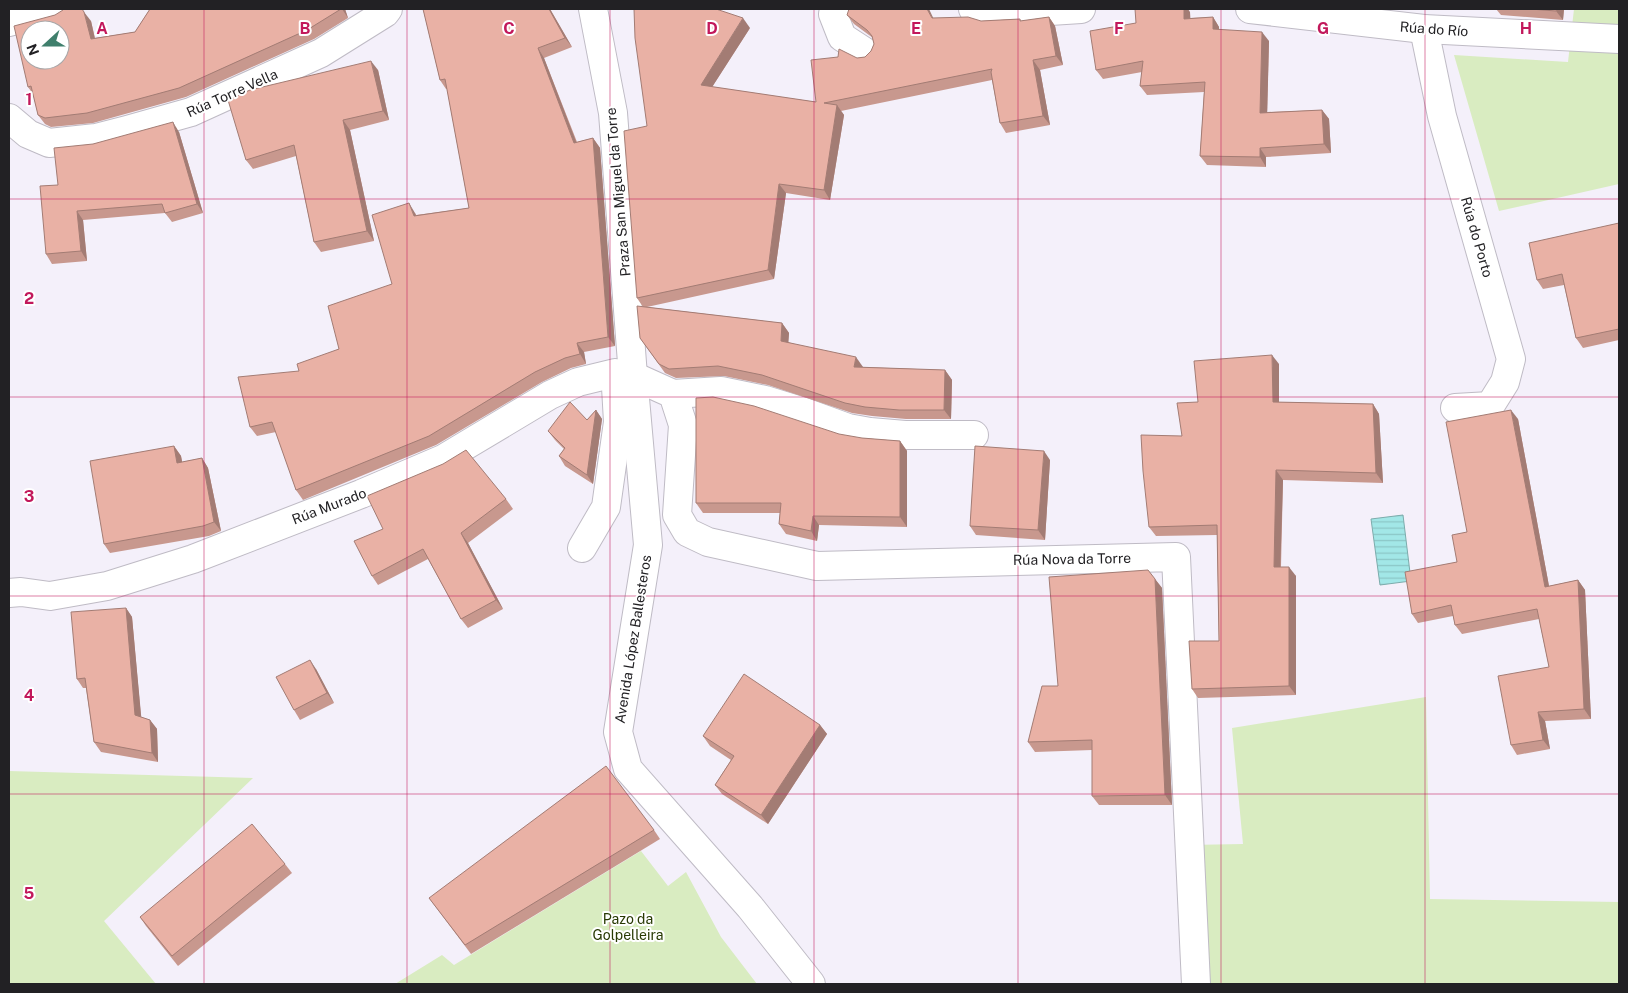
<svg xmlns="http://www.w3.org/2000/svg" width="1628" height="993" viewBox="0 0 1628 993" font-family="'Public Sans',sans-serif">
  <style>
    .green { fill: #d9ecc1 }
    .water { fill: url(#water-rules); stroke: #7cacac }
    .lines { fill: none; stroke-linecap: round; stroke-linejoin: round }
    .minor-casing { stroke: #bfbbc5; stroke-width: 30 }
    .minor { stroke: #fff; stroke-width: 28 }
    .wall { fill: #c8988e }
    .shaded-wall { fill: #a37c74 }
    .building { fill: #e9b1a5; stroke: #a37c74; fill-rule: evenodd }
    .grid { fill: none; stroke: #c2185b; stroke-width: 1; stroke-opacity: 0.55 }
    .labels { text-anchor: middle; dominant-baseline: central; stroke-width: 4; stroke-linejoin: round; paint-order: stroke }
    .street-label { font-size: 14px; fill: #222124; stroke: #fff }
    .park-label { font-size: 14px; fill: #293a04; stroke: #fff }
    .grid-label { font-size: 16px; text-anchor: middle; font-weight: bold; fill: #c2185b; stroke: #fff; stroke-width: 4; stroke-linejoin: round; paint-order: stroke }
  </style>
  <defs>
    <pattern id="water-rules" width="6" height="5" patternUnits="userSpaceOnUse" patternTransform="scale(1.25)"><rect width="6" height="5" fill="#a2e7e7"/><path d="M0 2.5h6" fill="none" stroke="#8bc6c6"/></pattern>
  </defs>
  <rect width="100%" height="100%" fill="#f4f0fa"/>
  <!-- green -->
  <g class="green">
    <polygon points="1574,9 1619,9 1619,184 1499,211 1454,55 1568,62"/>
    <polygon points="1426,697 1430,899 1619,902 1619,984 1196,984 1188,845 1243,844 1232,728"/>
    <polygon points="9,771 253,778 104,921 156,984 9,984"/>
    <polygon points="641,851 668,886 686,872 721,937 757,984 395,984 442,955 454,965"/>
  </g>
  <!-- water -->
  <polygon class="water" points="1403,515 1411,581 1380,585 1371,519"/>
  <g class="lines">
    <!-- minor casing -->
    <g class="minor-casing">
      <g id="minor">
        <polyline points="593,9 613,113 633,376 648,545 618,732 628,769 750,907 811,984"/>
        <polyline points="835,9 833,14 842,37 865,52"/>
        <polyline points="973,9 987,15 1081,9"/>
        <polyline points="1250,9 1424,29 1619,39"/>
        <polyline points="9,22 58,9"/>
        <polyline points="1424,29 1442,116 1511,359 1505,382 1490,406 1455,408"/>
        <polyline points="9,118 28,134 49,143 96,138 127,130 191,112 321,53 385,13 388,9"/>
        <polyline points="673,394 721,391 765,400 804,412 848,428 870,432 905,435 974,435"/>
        <polyline points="582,548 606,507 618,422 616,387"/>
        <polyline points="9,593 21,592 50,596 107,586 193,559 361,494 443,459 550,395 578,382 615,373 633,376 673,394 683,425 677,515 687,532 708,542 817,566 1176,557 1196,984"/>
      </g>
    </g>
    <!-- minor -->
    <use href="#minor" class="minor"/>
  </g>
  <!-- wall -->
  <g class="wall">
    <polygon points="150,9 345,9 348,18 314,39 186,97 93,123 51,127 45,124 38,115 33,94 28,87 91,21 95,38 135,32"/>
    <polygon points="423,9 550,9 572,47 544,58 577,142 593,138 600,148 615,346 584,352 586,364 571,368 542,382 436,445 303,500 296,490 276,432 257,436 250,427 299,371 339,349 392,284 415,213 416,215 469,208 447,89 446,89 440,80"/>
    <polygon points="1496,9 1564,9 1563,20 1501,15"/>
    <polygon points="1190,12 1190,18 1213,17 1219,27 1219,29 1269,41 1267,112 1322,110 1329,119 1331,153 1266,157 1266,167 1207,165 1200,156 1204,92 1147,95 1140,86 1142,72 1103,79 1096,70 1136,23"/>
    <polygon points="847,15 934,18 981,21 1020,19 1021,21 1049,17 1055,26 1063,65 1040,70 1050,125 1006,133 1000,123 992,80 841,111 844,115 830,200 786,193 774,279 647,307 782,323 789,333 788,342 863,367 945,370 952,380 951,419 906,419 872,416 852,413 768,385 724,376 676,378 665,373 640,338 643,307 637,298 647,126 750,28 712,87 816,102 857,58 865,57 871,51 874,44 873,38 854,24"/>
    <polygon points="378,70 389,120 350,130 374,241 321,252 314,242 296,156 253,169 246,160"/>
    <polygon points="179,132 203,213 172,222 165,213 83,220 87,261 52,264 46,254 58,185 93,144"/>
    <polygon points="1619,223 1619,340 1583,348 1576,338 1564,285 1543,289 1537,280"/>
    <polygon points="1279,364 1279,402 1373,404 1379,414 1383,483 1283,480 1281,567 1296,576 1296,695 1198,698 1192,689 1219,641 1217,535 1156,536 1149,527 1198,402"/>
    <polygon points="596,410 602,419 593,484 565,466 559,456 564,449 555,440 548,431 587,420"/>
    <polygon points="1518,419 1549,586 1578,580 1585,590 1591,719 1545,721 1550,749 1517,755 1511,745 1549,667 1539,619 1462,634 1455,625 1453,616 1418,623 1412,614 1457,562 1467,532"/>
    <polygon points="862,438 900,441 907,451 907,527 819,525 817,541 786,534 779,524 780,513 703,513 696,503"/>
    <polygon points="174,446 181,456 182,462 202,458 208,468 221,531 209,536 110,553 104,544"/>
    <polygon points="1050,460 1045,540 976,535 970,526"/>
    <polygon points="506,499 513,509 468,543 503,609 468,628 461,619 428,559 378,585 372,576"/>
    <polygon points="1155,579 1162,588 1172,805 1099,805 1092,796 1092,750 1035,752 1028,742 1058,686"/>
    <polygon points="126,608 132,617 141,717 150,720 157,729 158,762 101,752 94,742 86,688 83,688 77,679"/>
    <polygon points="316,669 334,703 300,720 294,710"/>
    <polygon points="820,725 827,734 768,824 722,794 715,785 731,760 710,746 703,736"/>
    <polygon points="654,830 660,839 471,954 429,898"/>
    <polygon points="285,864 292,873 178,966 146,926 140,917"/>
  </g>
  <!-- shaded-wall -->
  <g class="shaded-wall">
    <polygon points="342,9 345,9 348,18"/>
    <polygon points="549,9 550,9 572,47 565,38"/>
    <polygon points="927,9 929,9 938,28 932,18"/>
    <polygon points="1184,9 1188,9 1190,12 1191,28 1184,19"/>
    <polygon points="1557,9 1564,9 1563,20 1556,11"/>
    <polygon points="84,12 91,21 97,49 91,39"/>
    <polygon points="1049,17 1055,26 1063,65 1056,56"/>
    <polygon points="1213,17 1219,27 1219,38 1213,29"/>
    <polygon points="743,18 750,28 707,95 701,85"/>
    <polygon points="1262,32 1269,41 1267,122 1260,113"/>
    <polygon points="538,48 544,58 580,152 574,143"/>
    <polygon points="1033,60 1040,70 1050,125 1043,116"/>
    <polygon points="371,61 378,70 389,120 383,111"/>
    <polygon points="837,105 844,115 830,200 824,190"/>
    <polygon points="1322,110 1329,119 1331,153 1324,144"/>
    <polygon points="343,120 350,130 374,241 367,231"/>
    <polygon points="173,122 179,132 203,213 197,204"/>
    <polygon points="593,138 600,148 615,346 608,337"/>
    <polygon points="1260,148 1266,157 1266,167 1260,157"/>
    <polygon points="779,184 786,193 774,279 768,270"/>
    <polygon points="409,203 415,213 420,225 414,216"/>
    <polygon points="77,211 83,220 87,261 81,251"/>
    <polygon points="782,323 789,333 788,350 781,341"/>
    <polygon points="577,343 584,352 586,364 580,354"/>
    <polygon points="1272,355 1279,364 1279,412 1273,402"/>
    <polygon points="856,357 863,367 854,367"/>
    <polygon points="945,370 952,380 951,419 944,410"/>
    <polygon points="1373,404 1379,414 1383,483 1376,473"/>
    <polygon points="596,410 602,419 593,484 587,475"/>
    <polygon points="1511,410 1518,419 1551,597 1545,587"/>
    <polygon points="900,441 907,451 907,527 900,517"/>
    <polygon points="174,446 181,456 184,472 177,463"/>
    <polygon points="1044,451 1050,460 1045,540 1038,530"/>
    <polygon points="202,458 208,468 221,531 214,522"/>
    <polygon points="1276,470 1283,480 1280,576 1274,567"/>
    <polygon points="813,516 819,525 817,541 811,531"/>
    <polygon points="461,533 468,543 503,609 496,600"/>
    <polygon points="1289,567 1296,576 1296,695 1289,686"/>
    <polygon points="1155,579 1162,588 1172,805 1165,795"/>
    <polygon points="1578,580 1585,590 1591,719 1584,709"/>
    <polygon points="126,608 132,617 142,725 135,715"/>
    <polygon points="310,660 316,669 334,703 327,693"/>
    <polygon points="1538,712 1545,721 1550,749 1543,740"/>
    <polygon points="150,720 157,729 158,762 152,753"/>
    <polygon points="820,725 827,734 768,824 761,815"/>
  </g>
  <!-- building -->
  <g class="building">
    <path d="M64 9H82L84 12 91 39 135 32 150 9H341L307 30 179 88 87 113 45 118 38 115 31 86 28 87 14 26 55 15 63 10ZM30 30H60V60H30Z"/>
    <polygon points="423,9 549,9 565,38 538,48 574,143 593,138 608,337 577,343 580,354 565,358 535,372 429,436 296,490 272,422 250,427 238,377 299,371 297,364 339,349 328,306 392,284 372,215 409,203 414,216 469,208 445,79 440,80"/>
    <polygon points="634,9 716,9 743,18 701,85 816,102 811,60 838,57 839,49 857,58 865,57 871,51 874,44 872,36 867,30 847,15 849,9 927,9 932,18 968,17 981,21 1020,19 1020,21 1049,17 1056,56 1033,60 1043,116 1000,123 991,72 992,69 824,103 837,105 824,190 779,184 768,270 637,298 624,131 647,126 635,38"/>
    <polygon points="1135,9 1184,9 1184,19 1213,17 1213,29 1262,32 1260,113 1322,110 1324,144 1260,148 1260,157 1200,156 1205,82 1140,86 1143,61 1096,70 1090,31 1136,23"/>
    <polygon points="1530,9 1557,9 1556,11"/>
    <polygon points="371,61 383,111 343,120 367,231 314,242 294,145 246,160 228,100 250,90"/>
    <polygon points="173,122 197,204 165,213 162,204 77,211 81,251 46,254 40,186 58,185 54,148 93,144"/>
    <polygon points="1619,223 1619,329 1576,338 1562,274 1537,280 1529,243"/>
    <polygon points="637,306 782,323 781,341 856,357 854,367 945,370 944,410 899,410 865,407 845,403 762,375 718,366 669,369 659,364 640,338"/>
    <polygon points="1272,355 1273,402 1373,404 1376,473 1276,470 1274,567 1289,567 1289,686 1192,689 1189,641 1219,641 1217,525 1149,527 1143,471 1141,435 1182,436 1177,403 1198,402 1194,361"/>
    <polygon points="713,397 754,406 839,434 862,438 900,441 900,517 813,516 811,531 779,524 781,503 696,503 696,398"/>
    <polygon points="570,402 587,420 596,410 587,475 559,456 565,448 548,431"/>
    <polygon points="1511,410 1545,587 1578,580 1584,709 1538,712 1543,740 1511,745 1498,676 1549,667 1537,609 1455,625 1451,605 1412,614 1405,572 1457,562 1452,535 1467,532 1446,422"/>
    <polygon points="174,446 177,463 202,458 214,522 203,526 104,544 90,461"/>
    <polygon points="975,446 1044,451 1038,530 970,526"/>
    <polygon points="466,450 506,499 461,533 496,600 461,619 423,549 372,576 354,541 383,529 367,496 443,464"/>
    <polygon points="1148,570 1155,579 1165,795 1092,796 1092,740 1028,742 1042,686 1058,686 1049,577"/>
    <polygon points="126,608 135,715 150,720 152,753 94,742 85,678 77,679 71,612"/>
    <polygon points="310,660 327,693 294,710 276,677"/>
    <polygon points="744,674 820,725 761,815 715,785 734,756 703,736"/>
    <polygon points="606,766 654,830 465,945 429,898"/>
    <polygon points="252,824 285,864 172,956 140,917"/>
  </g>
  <!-- grid -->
  <path class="grid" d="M204 9V984M407 9V984M610 9V984M814 9V984M1018 9V984M1221 9V984M1425 9V984M9 199H1619M9 397H1619M9 596H1619M9 794H1619"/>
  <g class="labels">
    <!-- street labels -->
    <g class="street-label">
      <text transform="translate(1434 29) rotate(4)">Rúa do Río</text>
      <text transform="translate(232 93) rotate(-24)">Rúa Torre Vella</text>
      <text transform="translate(618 192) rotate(-95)">Praza San Miguel da Torre</text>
      <text transform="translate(1477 237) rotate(74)">Rúa do Porto</text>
      <text transform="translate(329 506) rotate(-21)">Rúa Murado</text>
      <text transform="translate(1072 559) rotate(-1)">Rúa Nova da Torre</text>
      <text transform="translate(633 639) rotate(-81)">Avenida López Ballesteros</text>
    </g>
    <!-- park labels -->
    <g class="park-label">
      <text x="628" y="919">Pazo da<tspan x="628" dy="16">Golpelleira</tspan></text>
    </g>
  </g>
  <g class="grid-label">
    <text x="102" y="34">A</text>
    <text x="305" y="34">B</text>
    <text x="509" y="34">C</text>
    <text x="712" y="34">D</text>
    <text x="916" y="34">E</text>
    <text x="1119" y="34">F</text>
    <text x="1323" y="34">G</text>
    <text x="1526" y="34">H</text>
    <text x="29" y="105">1</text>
    <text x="29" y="304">2</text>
    <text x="29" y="502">3</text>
    <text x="29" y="701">4</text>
    <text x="29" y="899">5</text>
  </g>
  <!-- border -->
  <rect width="1628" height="993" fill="none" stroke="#222124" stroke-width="20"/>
  <!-- north arrow -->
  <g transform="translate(45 45) rotate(249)"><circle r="24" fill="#ffffff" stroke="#a7a6a7"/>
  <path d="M0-4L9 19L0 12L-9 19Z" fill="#3f7f6c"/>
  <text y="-8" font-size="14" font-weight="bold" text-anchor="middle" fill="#222124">N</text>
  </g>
</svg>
